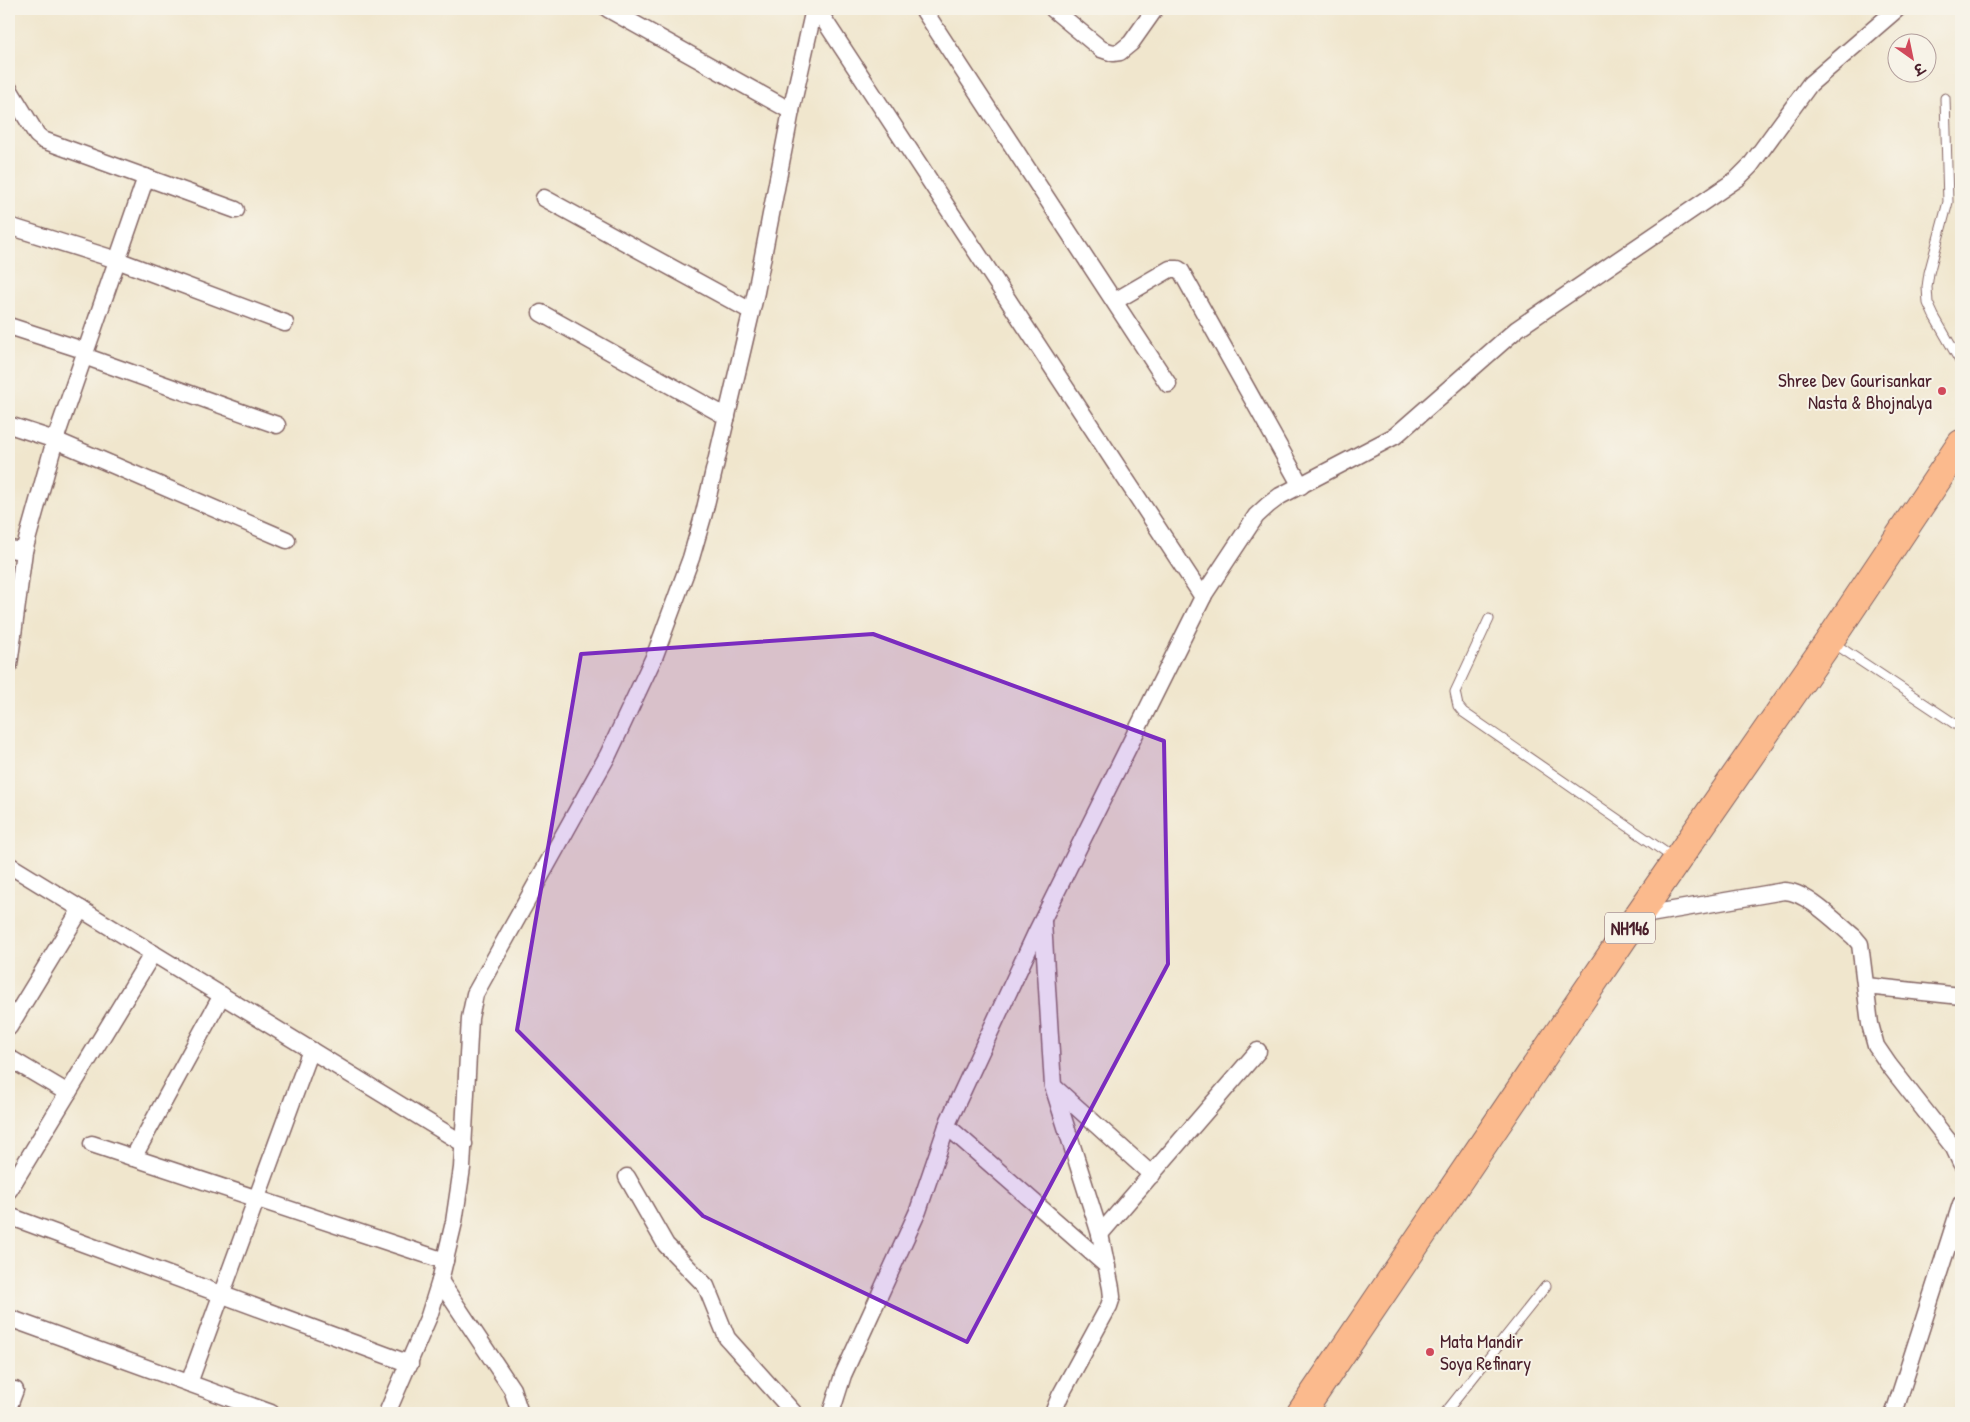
<svg xmlns="http://www.w3.org/2000/svg" width="1970" height="1422" viewBox="0 0 1970 1422" font-family="'Patrick Hand','Playpen Sans Deva',sans-serif">
  <style>
    .lines { fill: none; stroke-linecap: round; stroke-linejoin: round }
    .service-casing { stroke: #846564; stroke-width: 11 }
    .minor-casing { stroke: #846564; stroke-width: 19 }
    .trunk-casing { stroke: #846564; stroke-width: 30 }
    .service { stroke: #fff; stroke-width: 9 }
    .minor { stroke: #fff; stroke-width: 16 }
    .trunk { stroke: #fbba8d; stroke-width: 28 }
    .marked { fill: #7b2cbf; fill-opacity: 0.2; stroke: #7b2cbf; stroke-width: 4; stroke-linejoin: round }
    .poi-dot { fill: #d1495b; stroke: #f7f3e8; stroke-width: 2 }
    .labels { text-anchor: middle; dominant-baseline: central; stroke-width: 4; stroke-linejoin: round; paint-order: stroke }
    .shield { fill: #f7f3e8; stroke: #7e5f64; stroke-width: 1 }
    .shield-label { font-size: 18px; font-weight: bold; fill: #4a1f2b }
    .poi-label { font-size: 19px; fill: #4a1f2b; stroke: #f7f3e8; text-anchor: end }
  </style>
  <rect width="100%" height="100%" fill="#f7f3e8"/>
  <filter id="ink" filterUnits="userSpaceOnUse"><feTurbulence type="fractalNoise" baseFrequency=".02" numOctaves="2"/><feDisplacementMap in="SourceGraphic" scale="10" xChannelSelector="R" yChannelSelector="G"/><feConvolveMatrix kernelMatrix="1 2 1 2 8 2 1 2 1" color-interpolation-filters="sRGB"/></filter>
  <filter id="wash" filterUnits="userSpaceOnUse"><feTurbulence type="fractalNoise" baseFrequency=".0096" numOctaves="4" result="noise"/><feDisplacementMap in="SourceGraphic" scale="20" xChannelSelector="R" yChannelSelector="G"/><feGaussianBlur stdDeviation="1.12" result="paint"/><feColorMatrix in="noise" values="0 0 0 0 0 0 0 0 0 0 0 0 0 0 0 0 0 1.4 0 .05"/><feComposite in="paint" operator="in"/></filter>
  <g filter="url(#wash)">
    <rect width="100%" height="100%" fill="#f0e6cd"/>
  </g>
  <g filter="url(#ink)">
    <g class="lines">
      <!-- service casing -->
      <g class="service-casing">
        <g id="service">
          <polyline points="1945,98 1948,202 1929,273 1927,287 1928,303 1934,316 1961,363"/>
          <polyline points="1489,619 1455,692 1458,706 1463,712 1675,859"/>
          <polyline points="1832,642 1961,728"/>
          <polyline points="1445,1413 1546,1286"/>
        </g>
      </g>
      <!-- minor casing -->
      <g class="minor-casing">
        <g id="minor">
          <polyline points="608,9 791,111"/>
          <polyline points="817,9 1203,597"/>
          <polyline points="923,9 1168,384"/>
          <polyline points="1053,9 1101,49 1113,53 1120,52 1131,43 1155,9"/>
          <polyline points="9,89 37,135 43,140 236,210"/>
          <polyline points="544,198 751,311"/>
          <polyline points="9,226 117,260 285,323"/>
          <polyline points="1115,301 1170,269 1178,269 1181,271 1301,486"/>
          <polyline points="541,313 727,417"/>
          <polyline points="9,326 86,351"/>
          <polyline points="84,356 277,425"/>
          <polyline points="9,425 55,440 287,540"/>
          <polyline points="9,549 24,551"/>
          <polyline points="9,665 24,551 55,440 146,177"/>
          <polyline points="9,865 464,1144"/>
          <path d="M1638 916 1784 891C1806 891 1837 923 1854 937L1860 944 1870 1024 1876 1046 1889 1065 1954 1148 1961 1163"/>
          <polyline points="1043,922 1053,1086 1100,1234 1111,1288 1112,1297 1109,1306 1060,1396 1053,1413"/>
          <polyline points="1866,986 1961,996"/>
          <polyline points="9,1027 81,909"/>
          <polyline points="9,1058 68,1093"/>
          <polyline points="1053,1086 1152,1175"/>
          <polyline points="947,1126 1107,1266"/>
          <polyline points="92,1144 445,1261"/>
          <polyline points="133,1158 222,995"/>
          <polyline points="627,1177 666,1245 706,1286 727,1338 794,1413"/>
          <polyline points="9,1190 153,953"/>
          <polyline points="9,1216 410,1364"/>
          <polyline points="1100,1234 1258,1051"/>
          <polyline points="440,1281 512,1389 520,1413"/>
          <polyline points="9,1318 271,1413"/>
          <polyline points="189,1383 311,1050"/>
          <polyline points="9,1406 15,1390"/>
          <polyline points="387,1413 429,1316 440,1281 454,1222 462,1168 470,1018 475,994 608,755 655,655 691,558 704,513 756,292 791,111 814,9"/>
          <polyline points="831,1413 843,1375 918,1211 949,1120 1036,933 1205,593 1256,516 1268,505 1280,496 1395,436 1517,329 1737,179 1750,166 1810,84 1897,9"/>
          <polyline points="1894,1413 1961,1204"/>
        </g>
      </g>
      <!-- trunk casing -->
      <g class="trunk-casing">
        <polyline id="trunk" points="1301,1413 1638,916 1830,640 1961,444"/>
      </g>
      <!-- service -->
      <use href="#service" class="service"/>
      <!-- minor -->
      <use href="#minor" class="minor"/>
      <!-- trunk -->
      <use href="#trunk" class="trunk"/>
    </g>
  </g>
  <!-- marked area -->
  <path class="marked" d="M873 634 1164 741 1168 964 967 1342 703 1216 517 1030 581 654Z"/>
  <!-- markers -->
  <g class="poi-dot">
    <circle cx="1942" cy="391" r="5"/>
    <circle cx="1430" cy="1352" r="5"/>
  </g>
  <g class="labels">
    <!-- shield labels -->
    <rect class="shield" x="1605" y="912.5" width="50" height="31" rx="4"/>
    <g class="shield-label">
      <text x="1630" y="928">NH146</text>
    </g>
    <!-- poi labels -->
    <g class="poi-label">
      <text x="1932" y="380">Shree Dev Gourisankar<tspan x="1932" dy="22">Nasta &amp; Bhojnalya</tspan></text>
      <text x="1440" y="1341" text-anchor="start">Mata Mandir<tspan x="1440" dy="22">Soya Refinary</tspan></text>
    </g>
  </g>
  <!-- margin -->
  <rect width="1970" height="1422" fill="none" stroke="#f7f3e8" stroke-width="30"/>
  <!-- north arrow -->
  <g transform="translate(1912 58) rotate(147)"><circle r="24" fill="#f7f3e8" stroke="#b29e9c"/>
  <path d="M0-4L9 19L0 12L-9 19Z" fill="#d1495b"/>
  <text y="-8" font-size="14" font-weight="bold" text-anchor="middle" fill="#4a1f2b">उ</text>
  </g>
</svg>
